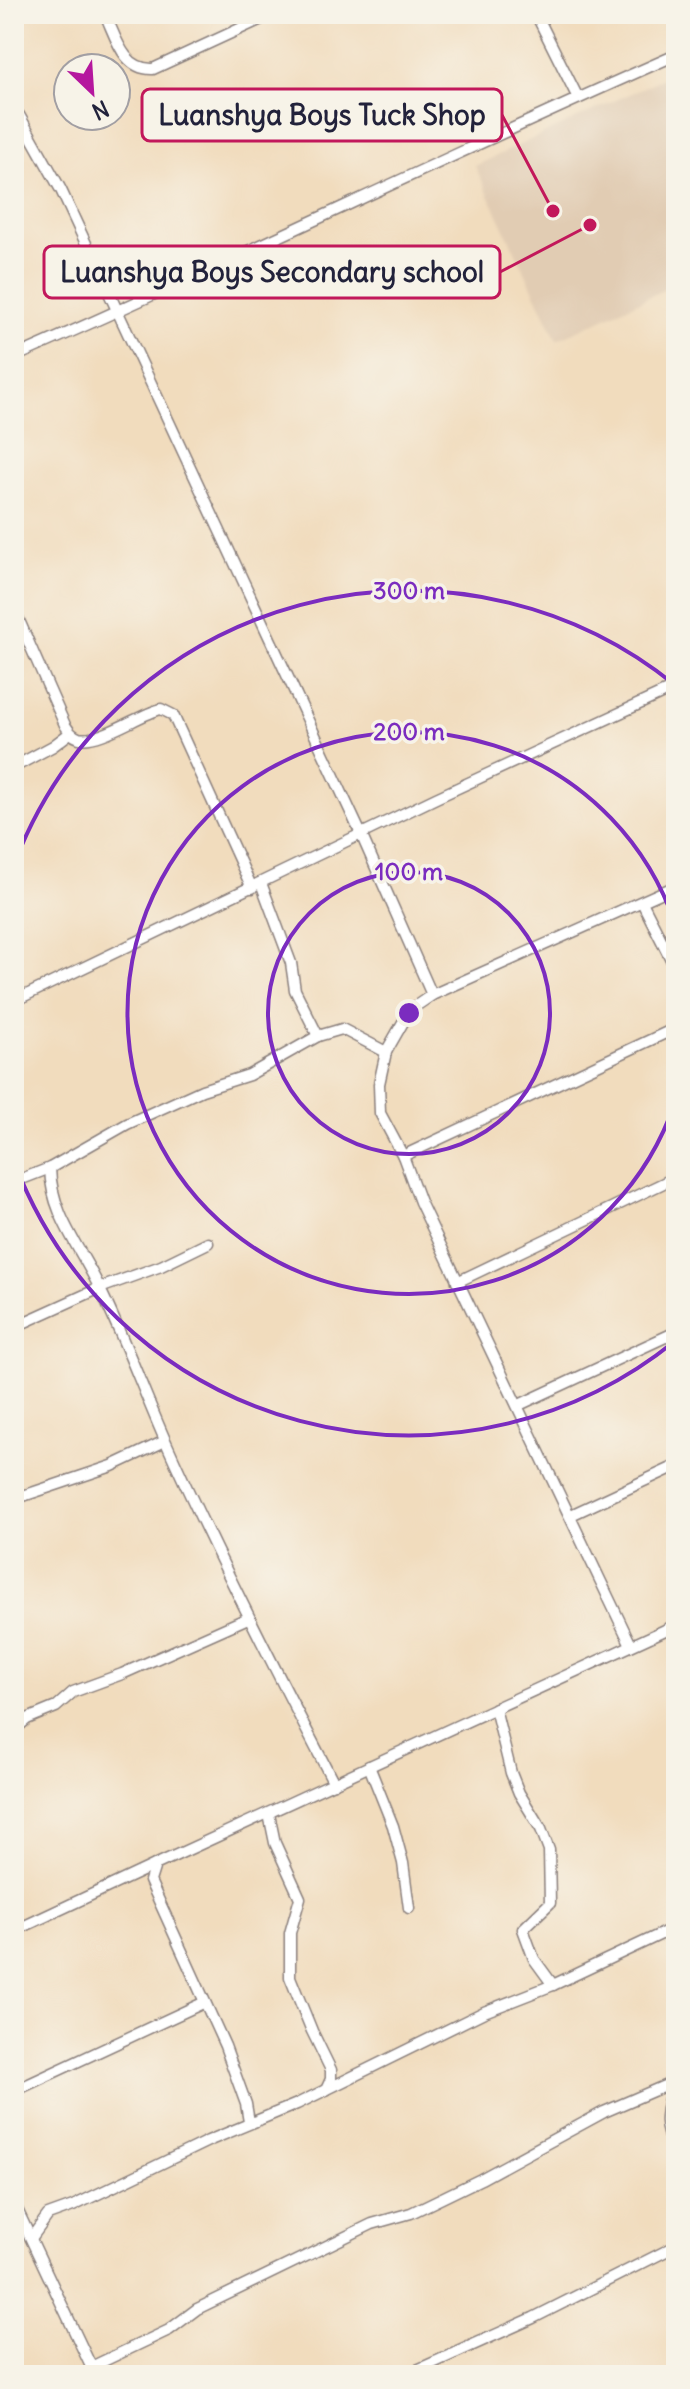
<svg xmlns="http://www.w3.org/2000/svg" width="690" height="2389" viewBox="0 0 690 2389" font-family="Delius,sans-serif">
  <style>
    .built { fill: #e1ccb3 }
    .lines { fill: none; stroke-linecap: round; stroke-linejoin: round }
    .street-casing { stroke: #8a7f7c; stroke-width: 13 }
    .street { stroke: #fff; stroke-width: 10 }
    .ring { fill: none; stroke: #7b2cbf; stroke-width: 4 }
    .centre { fill: #7b2cbf; stroke: #f7f3e8; stroke-width: 4 }
    .ring-label { font-size: 24px; text-anchor: middle; font-weight: bold; fill: #7b2cbf; stroke: #f7f3e8; stroke-width: 7; stroke-linejoin: round; paint-order: stroke }
    .leader { fill: none; stroke: #c2185b; stroke-width: 3 }
    .callout-dot { fill: #c2185b; stroke: #f7f3e8; stroke-width: 3 }
    .callout { fill: #f7f3e8; stroke: #c2185b; stroke-width: 3 }
    .callout-label { font-size: 28px; text-anchor: middle; font-weight: bold; fill: #22223b }
  </style>
  <rect width="100%" height="100%" fill="#f7f3e8"/>
  <filter id="ink" filterUnits="userSpaceOnUse"><feTurbulence type="fractalNoise" baseFrequency=".0125" numOctaves="2"/><feDisplacementMap in="SourceGraphic" scale="16" xChannelSelector="R" yChannelSelector="G"/><feConvolveMatrix kernelMatrix="1 2 1 2 8 2 1 2 1" color-interpolation-filters="sRGB"/></filter>
  <filter id="wash" filterUnits="userSpaceOnUse"><feTurbulence type="fractalNoise" baseFrequency=".006" numOctaves="4" result="noise"/><feDisplacementMap in="SourceGraphic" scale="32" xChannelSelector="R" yChannelSelector="G"/><feGaussianBlur stdDeviation="1.8" result="paint"/><feColorMatrix in="noise" values="0 0 0 0 0 0 0 0 0 0 0 0 0 0 0 0 0 1.4 0 .05"/><feComposite in="paint" operator="in"/></filter>
  <g filter="url(#wash)">
    <rect width="100%" height="100%" fill="#f1dcbd"/>
    <!-- built -->
    <polygon class="built" points="676,72 676,284 557,340 475,166"/>
  </g>
  <g filter="url(#ink)">
    <g class="lines">
      <!-- street casing -->
      <g class="street-casing">
        <g id="street">
          <path d="M105 14C116 37 123 70 153 69L272 14"/>
          <polyline points="536,14 578,98"/>
          <polyline points="14,113 19,115 61,190 361,834 432,995"/>
          <path d="M14 357C236 260 454 152 676 55"/>
          <path d="M14 609 65 725C69 731 72 736 79 738 99 743 140 714 161 709L173 715 252 888"/>
          <polyline points="14,767 53,746 70,733"/>
          <polyline points="261,883 291,963 295,990 318,1036"/>
          <polyline points="642,902 676,969"/>
          <polyline points="14,1001 436,798 676,687"/>
          <polyline points="403,1156 676,1028"/>
          <path d="M50 1168C51 1215 81 1248 100 1289 124 1338 143 1390 165 1440 217 1556 275 1670 334 1783"/>
          <polyline points="14,1182 50,1168 127,1124 202,1090 249,1075 318,1036 342,1029 386,1052"/>
          <polyline points="457,1282 676,1177"/>
          <polyline points="14,1327 100,1288 161,1266 208,1243"/>
          <polyline points="519,1405 676,1332"/>
          <polyline points="14,1499 112,1466 165,1441"/>
          <polyline points="571,1515 676,1466"/>
          <polyline points="631,1645 420,1202 403,1156 380,1113 379,1084 386,1052 410,1010 432,995 676,886"/>
          <polyline points="495,1708 511,1773 519,1793 541,1829 549,1850 550,1903 523,1929 534,1959 553,1985"/>
          <polyline points="14,1730 27,1719 56,1707 73,1692 122,1674 248,1618"/>
          <polyline points="369,1766 393,1826 403,1863 409,1908"/>
          <polyline points="269,1814 275,1843 300,1898 290,1933 290,1977 312,2031 331,2070 331,2079 326,2090"/>
          <polyline points="14,1931 155,1865"/>
          <path d="M673 2082C666 2112 660 2123 676 2152"/>
          <polyline points="14,2091 203,2003"/>
          <polyline points="249,2122 246,2104 225,2046 150,1881 155,1865 676,1625"/>
          <polyline points="14,2203 95,2375"/>
          <polyline points="32,2237 48,2215 73,2206 208,2141 297,2104 484,2012 553,1985 676,1927"/>
          <polyline points="91,2367 169,2330 197,2309 372,2224 411,2213 481,2179 604,2112 676,2081"/>
          <polyline points="406,2375 533,2318 676,2246"/>
        </g>
      </g>
      <!-- street -->
      <use href="#street" class="street"/>
    </g>
  </g>
  <!-- distance rings -->
  <g class="ring">
    <circle cx="409" cy="1013" r="141"/>
    <path d="M675 1102A281 281 0 1 1 675 924"/>
    <path d="M675 1341A422 422 0 0 1 15 1164M15 862A422 422 0 0 1 675 685"/>
  </g>
  <circle cx="409" cy="1013" r="12" class="centre"/>
  <g class="ring-label">
    <text x="409" y="599">300 m</text>
    <text x="409" y="740">200 m</text>
    <text x="409" y="880">100 m</text>
  </g>
  <!-- callouts -->
  <path class="leader" d="M553 211L502 115M590 225L500 272"/>
  <g class="callout-dot">
    <circle cx="553" cy="211" r="8"/>
    <circle cx="590" cy="225" r="8"/>
  </g>
  <g class="callout">
    <rect x="142" y="89" width="360" height="52" rx="8"/>
    <rect x="44" y="246" width="456" height="52" rx="8"/>
  </g>
  <g class="callout-label">
    <text x="322" y="125">Luanshya Boys Tuck Shop</text>
    <text x="272" y="282">Luanshya Boys Secondary school</text>
  </g>
  <!-- margin -->
  <rect width="690" height="2389" fill="none" stroke="#f7f3e8" stroke-width="48"/>
  <!-- north arrow -->
  <g transform="translate(92 92) rotate(155)"><circle r="38" fill="#f7f3e8" stroke="#a29fa3" stroke-width="2"/>
  <path d="M0-6L14 30L0 20L-14 30Z" fill="#b5179e"/>
  <text y="-12" font-size="22" font-weight="bold" text-anchor="middle" fill="#22223b">N</text>
  </g>
</svg>
